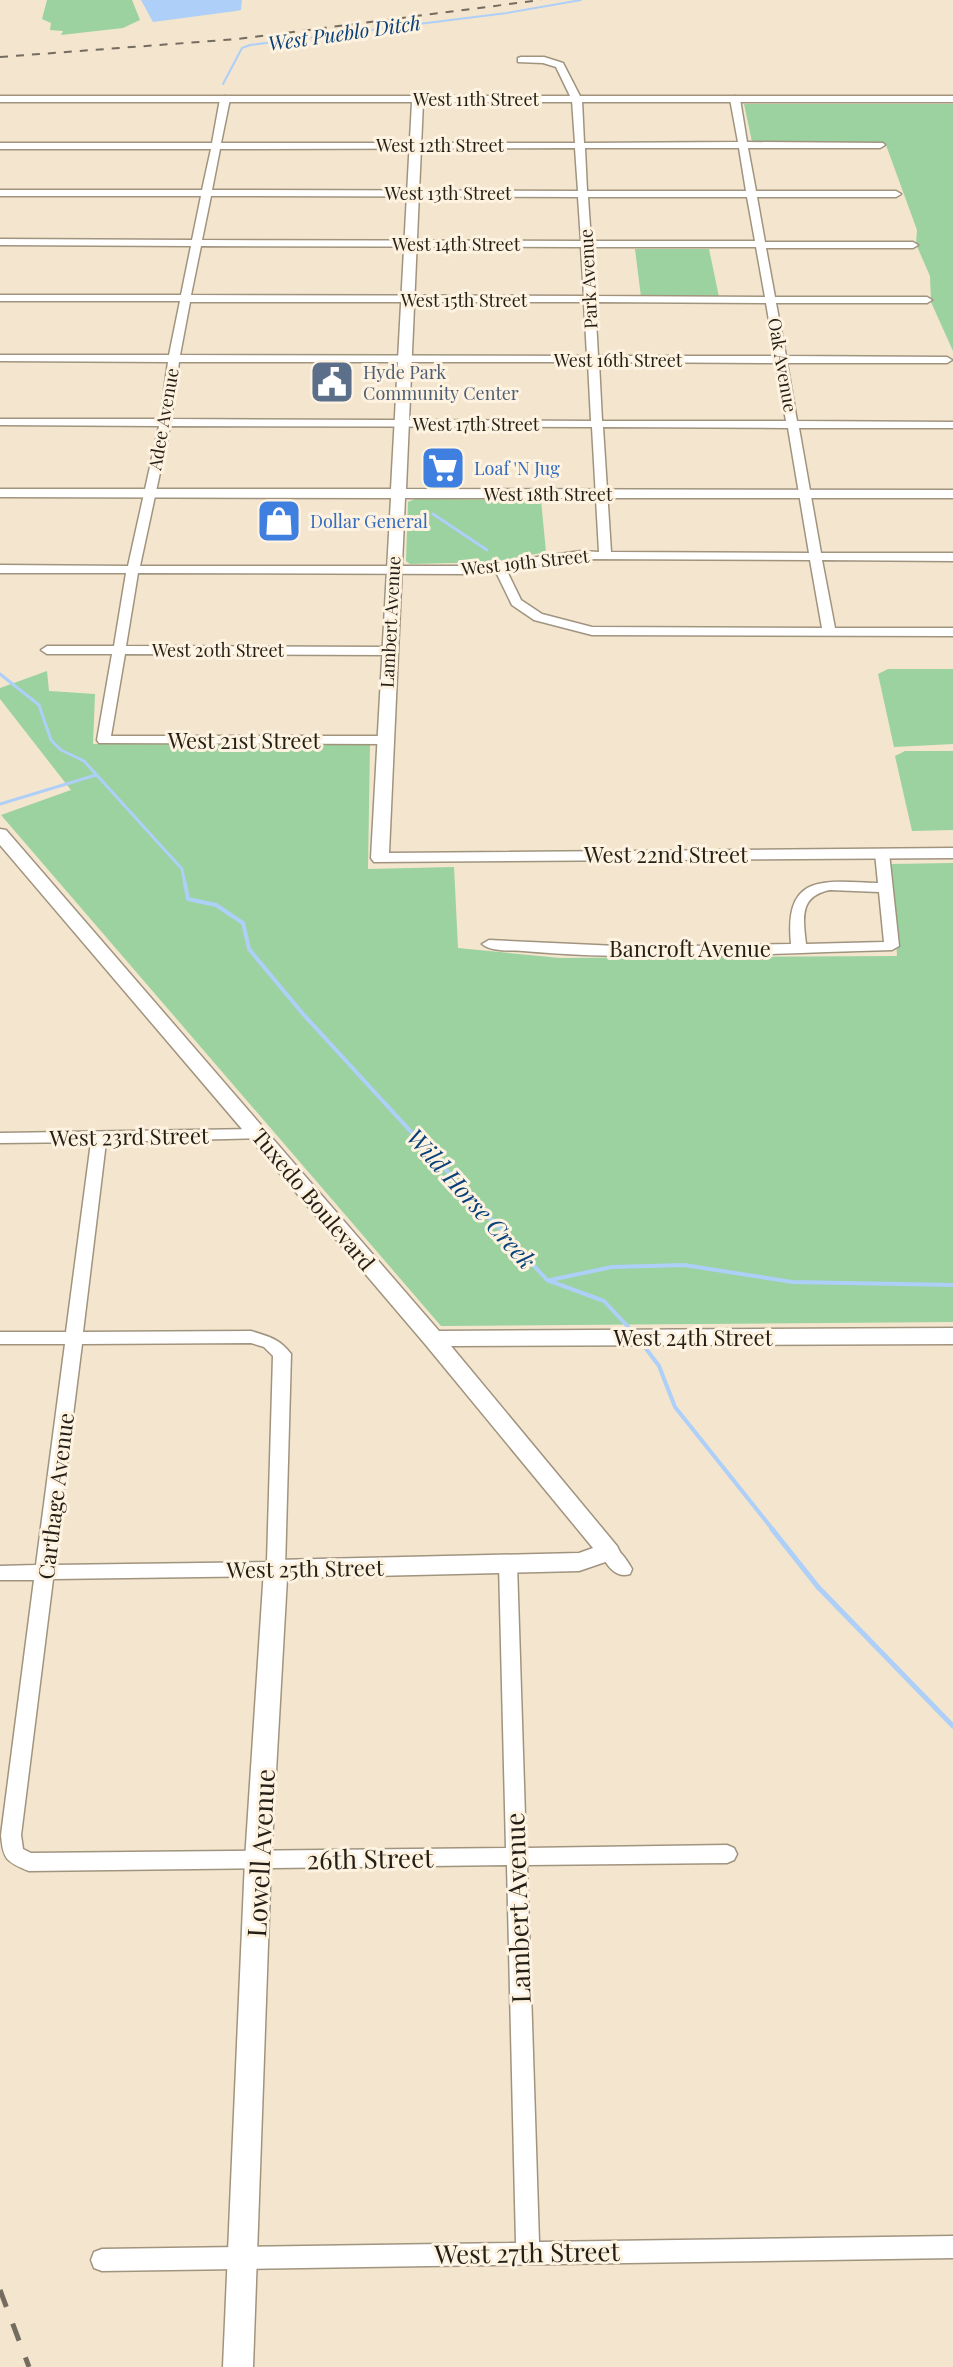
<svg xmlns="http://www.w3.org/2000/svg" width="953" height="2367" viewBox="0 0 953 2367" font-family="'Playfair Display',serif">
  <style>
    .green { fill: #9bd2a0 }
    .water { fill: #aecff7 }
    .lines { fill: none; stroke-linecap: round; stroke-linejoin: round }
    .stream-far3 { stroke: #aecff7; stroke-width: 2 }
    .stream-far2 { stroke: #aecff7; stroke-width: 3 }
    .stream-far1 { stroke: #aecff7; stroke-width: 4 }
    .stream { stroke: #aecff7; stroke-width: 5 }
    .minor-casing { stroke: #a1947f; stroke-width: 3 }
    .tertiary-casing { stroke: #a1947f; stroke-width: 3 }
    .minor { fill: #fff; fill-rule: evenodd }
    .tertiary { fill: #fff; fill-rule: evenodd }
    .rail-far1 { stroke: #746c5e; stroke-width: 2; stroke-dasharray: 8 8; stroke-linecap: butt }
    .rail { stroke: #746c5e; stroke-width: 5; stroke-dasharray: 18 18; stroke-linecap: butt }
    .labels { text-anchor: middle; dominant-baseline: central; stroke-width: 6; stroke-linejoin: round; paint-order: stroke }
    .far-street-label { font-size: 18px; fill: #231e16; stroke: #fef2e0 }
    .far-service-label { font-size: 18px; fill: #4e5e75; stroke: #fef2e0; text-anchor: start }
    .far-shop-label { font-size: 18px; fill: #366cbe; stroke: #fef2e0; text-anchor: start }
    .far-water-label { font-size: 20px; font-style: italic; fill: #08407a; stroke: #fef2e0 }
    .street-label { font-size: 22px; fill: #231e16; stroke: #fef2e0 }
    .water-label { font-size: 24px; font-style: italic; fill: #08407a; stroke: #fef2e0 }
    .near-street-label { font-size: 26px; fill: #231e16; stroke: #fef2e0 }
  </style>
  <rect width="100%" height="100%" fill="#f3e5ce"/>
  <!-- green -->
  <g class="green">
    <polygon points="47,0 132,0 140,20 123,28 61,35 63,31 50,30 51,23 42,19"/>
    <polygon points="744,104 953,104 953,351 931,302 930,276 916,244 917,230 886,145 752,142"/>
    <polygon points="635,249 709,249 719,297 641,297"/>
    <polygon points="415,499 541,500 546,552 494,562 410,564 406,561 408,502"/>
    <polygon points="888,669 953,669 953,744 894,747 878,674"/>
    <polygon points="47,671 49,691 95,694 93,744 370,745 368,869 454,867 458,948 560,958 897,956 891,864 953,863 953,1322 441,1326 1,815 71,790 0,699 0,688"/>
    <polygon points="905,751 953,751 953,830 912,831 895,756"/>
  </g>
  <!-- water -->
  <polygon class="water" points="141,0 242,0 241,10 236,11 153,22"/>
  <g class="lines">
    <!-- stream-far3 -->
    <polyline class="stream-far3" points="223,84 242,48 250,45 507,13 581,0"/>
    <!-- stream-far2 -->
    <g class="stream-far2">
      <polyline points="433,514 487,550"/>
      <polyline points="0,674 39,705 51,740 61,750 84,761 182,869 185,885"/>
      <polyline points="0,804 96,775"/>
    </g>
    <!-- stream-far1 -->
    <g class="stream-far1">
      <polyline points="185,883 188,899 216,905 243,923 249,949 303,1014 547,1280 604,1301 633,1332"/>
      <polyline points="550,1280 612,1267 684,1265 792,1282 953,1285"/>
      <polyline points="641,1342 659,1366 675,1407 774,1531"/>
    </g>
    <!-- stream -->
    <polyline class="stream" points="772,1529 818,1587 953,1726"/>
    <!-- minor casing -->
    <g class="minor-casing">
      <g id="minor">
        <path d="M521 57H544L563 63 582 100 584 143 738 142 730 99 735 96 740 99 747 142 883 143 885 145 880 148H748L756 191H896L901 194 896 197H757L765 242H913L918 245 913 248H766L775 297H927L932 300 927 303H776L786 356 947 357 952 360 947 363H787L797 421 953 422V428H799L821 553H953V561L822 560 835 628H953V636L592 635 534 620 512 605 495 570 472 574 138 573 126 646 388 647 394 651 388 655 125 654 111 736H385L392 740 385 744 99 743 97 740 112 654H47L41 650 47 646H114L126 573H0V565L128 566 159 426 0 425V419H160L168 362 0 361V355H169L180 301H0V295H181L191 246 0 245V239L192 240 201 196H0V190H202L211 149H0V143H212L220 99 225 96 230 99 221 143H575L572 100 556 67 543 63 518 62V58ZM575 148 578 191 212 190 220 149ZM585 148H739L746 191H587ZM211 196 578 197 581 241 202 240ZM588 197H747L755 241H591ZM201 246 581 247 584 296 191 295ZM591 247H756L765 297 594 296ZM190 302H584L587 356 180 355ZM595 302 766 303 775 356H598ZM179 362H588L591 421 171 419ZM599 362 776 363 786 421H602ZM170 426 592 427 599 552 581 551 472 566H140ZM603 427 788 428 809 553 611 552ZM581 559 810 560 822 628 592 627 542 614 521 600 506 569Z"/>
        <path d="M882 849 889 853 899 946 892 950C769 953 645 962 523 951 510 950 491 952 482 944L489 940 639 947 791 944C784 873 823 881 878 883L875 853ZM830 890 879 892 884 942 806 944C803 918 799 896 830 890Z"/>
        <path d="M259 1129 265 1130 267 1134 265 1138 106 1142 83 1332 251 1331C268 1336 280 1339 291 1354L285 1569 283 1574 276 1576 53 1579 21 1835 23 1849 31 1853 506 1848 499 1564 501 1559 508 1557 515 1559 517 1564 526 1848 727 1845 734 1848 737 1854 734 1860 727 1863 527 1865 539 2242 953 2236V2258L102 2271 94 2268 91 2260 94 2252 102 2249 516 2243 507 1865 29 1871C6 1862 3 1859 1 1835L34 1580H0V1566L36 1565 65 1344H0V1332H66L91 1142 0 1143V1133ZM251 1343 264 1347 273 1356 267 1562 54 1565 82 1344Z"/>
        <path d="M609 1545C619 1548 627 1560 632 1569L630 1574C615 1579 606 1564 600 1552L603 1547Z"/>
      </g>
    </g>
    <!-- tertiary casing -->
    <g class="tertiary-casing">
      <g id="tertiary">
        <polygon points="0,96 953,96 953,102 423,102 406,489 953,490 953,498 405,498 389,853 953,848 953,858 374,862 371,858 391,498 0,497 0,489 391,489 412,102 0,102"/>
        <polygon points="0,829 6,830 439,1331 953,1328 953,1344 451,1346 617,1546 620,1552 617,1558 579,1571 287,1578 271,1860 253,2367 223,2367 245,1860 264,1569 268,1563 276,1560 579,1553 593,1548 425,1344 0,845"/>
      </g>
    </g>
    <!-- minor -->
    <use href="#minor" class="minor"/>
    <!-- tertiary -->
    <use href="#tertiary" class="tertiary"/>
    <!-- rail-far1 -->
    <polyline class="rail-far1" points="0,57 238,39 541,0"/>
    <!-- rail -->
    <polyline class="rail" points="0,2290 29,2367"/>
  </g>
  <!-- icons -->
  <defs>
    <g id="civic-square" transform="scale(2.3)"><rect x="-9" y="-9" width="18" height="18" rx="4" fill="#5c6f8a" stroke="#fef2e0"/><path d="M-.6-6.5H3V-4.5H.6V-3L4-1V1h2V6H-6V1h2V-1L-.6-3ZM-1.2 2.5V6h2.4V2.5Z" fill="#fff"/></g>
    <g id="supermarket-square" transform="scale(2.3)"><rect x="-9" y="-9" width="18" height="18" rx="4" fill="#3f7fe0" stroke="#fef2e0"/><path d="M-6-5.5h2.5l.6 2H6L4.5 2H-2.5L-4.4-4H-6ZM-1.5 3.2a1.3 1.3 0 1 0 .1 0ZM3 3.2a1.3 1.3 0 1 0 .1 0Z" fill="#fff"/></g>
    <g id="shop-square" transform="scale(2.3)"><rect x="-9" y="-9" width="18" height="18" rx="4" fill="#3f7fe0" stroke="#fef2e0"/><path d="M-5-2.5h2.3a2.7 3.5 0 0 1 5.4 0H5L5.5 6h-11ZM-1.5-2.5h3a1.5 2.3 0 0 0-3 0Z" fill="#fff"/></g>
  </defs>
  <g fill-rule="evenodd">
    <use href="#civic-square" x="332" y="382"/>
    <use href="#supermarket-square" x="443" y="468"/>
    <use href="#shop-square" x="279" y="521"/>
  </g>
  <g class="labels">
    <!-- far-street labels -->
    <g class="far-street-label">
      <text x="476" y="99">West 11th Street</text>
      <text x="440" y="145">West 12th Street</text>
      <text x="448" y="193">West 13th Street</text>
      <text x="456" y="244">West 14th Street</text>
      <text transform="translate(588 279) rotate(-93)">Park Avenue</text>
      <text x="464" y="300">West 15th Street</text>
      <text x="618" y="360">West 16th Street</text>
      <text transform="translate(783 365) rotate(80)">Oak Avenue</text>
      <text transform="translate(163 419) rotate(-80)">Adee Avenue</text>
      <text x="476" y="424">West 17th Street</text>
      <text x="548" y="494">West 18th Street</text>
      <text transform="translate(525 562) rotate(-6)">West 19th Street</text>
      <text transform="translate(390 622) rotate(-87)">Lambert Avenue</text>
      <text x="218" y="650">West 20th Street</text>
    </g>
    <!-- far-service labels -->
    <g class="far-service-label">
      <text x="363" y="372">Hyde Park<tspan x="363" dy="21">Community Center</tspan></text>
    </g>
    <!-- far-shop labels -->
    <g class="far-shop-label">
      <text x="474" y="468">Loaf 'N Jug</text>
      <text x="310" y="521">Dollar General</text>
    </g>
    <!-- far-water labels -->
    <g class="far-water-label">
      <text transform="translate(344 32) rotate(-8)">West Pueblo Ditch</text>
    </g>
    <!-- street labels -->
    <g class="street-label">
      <text x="244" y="740">West 21st Street</text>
      <text x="666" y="854">West 22nd Street</text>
      <text x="690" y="948">Bancroft Avenue</text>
      <text transform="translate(129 1136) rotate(-1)">West 23rd Street</text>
      <text transform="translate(314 1199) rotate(50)">Tuxedo Boulevard</text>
      <text x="693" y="1337">West 24th Street</text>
      <text transform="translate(55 1496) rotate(-83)">Carthage Avenue</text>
      <text transform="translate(305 1568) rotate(-1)">West 25th Street</text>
    </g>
    <!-- water labels -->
    <g class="water-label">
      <text transform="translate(472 1198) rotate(48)">Wild Horse Creek</text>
    </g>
    <!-- near-street labels -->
    <g class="near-street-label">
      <text transform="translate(260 1853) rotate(-87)">Lowell Avenue</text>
      <text transform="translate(370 1858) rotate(-1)">26th Street</text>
      <text transform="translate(517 1908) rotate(-92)">Lambert Avenue</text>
      <text transform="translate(527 2252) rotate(-1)">West 27th Street</text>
    </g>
  </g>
</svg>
